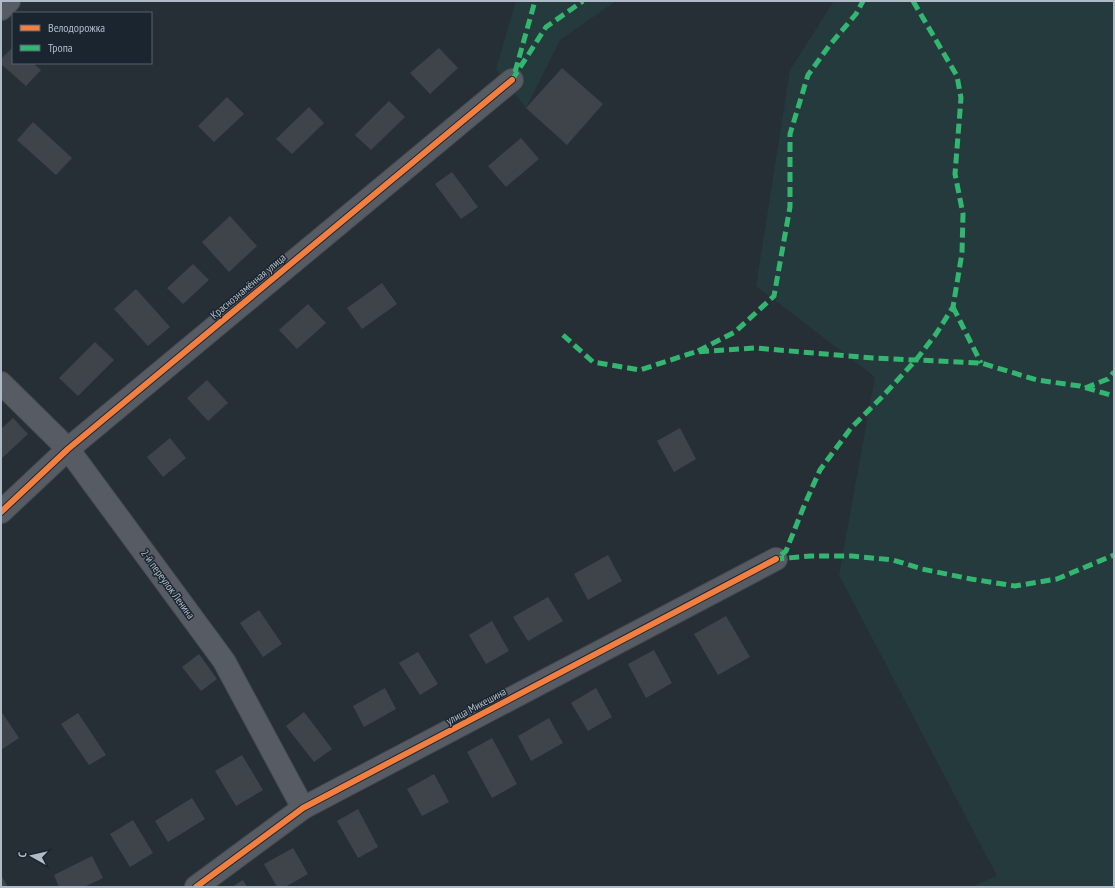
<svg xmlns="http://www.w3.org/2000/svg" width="1115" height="888" viewBox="0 0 1115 888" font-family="'PT Sans Narrow',sans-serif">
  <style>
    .green { fill: #243a3c }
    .building { fill: #3e444a }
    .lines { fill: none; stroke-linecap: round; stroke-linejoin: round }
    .minor-casing { stroke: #454b50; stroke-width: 24 }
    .minor { stroke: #575c64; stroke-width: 22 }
    .quiet { stroke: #33b770; stroke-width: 5; stroke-dasharray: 10 5; stroke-linecap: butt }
    .cycleway-casing { stroke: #1a2530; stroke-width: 8 }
    .cycleway { stroke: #f27e40; stroke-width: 6 }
    .labels { text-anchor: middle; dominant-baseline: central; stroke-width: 3; stroke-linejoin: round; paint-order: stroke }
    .street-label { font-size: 11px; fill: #b0bbc8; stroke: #1a2530 }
  </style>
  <rect width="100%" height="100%" fill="#272f36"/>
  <!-- green -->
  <g class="green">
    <polygon points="516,1 616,1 560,40 526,108 496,69"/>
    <polygon points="834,1 1114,1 1114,887 971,887 997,876 839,575 875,377 756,286 790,70"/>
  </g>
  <!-- building -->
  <g class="building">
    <polygon points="13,47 13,63 33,63 41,70 26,86 1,64 1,59"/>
    <polygon points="439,48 458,68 430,94 410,73"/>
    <polygon points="562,68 603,104 567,145 526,108"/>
    <polygon points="227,97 244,114 214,142 198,126"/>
    <polygon points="389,101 405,117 371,150 355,135"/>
    <polygon points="309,107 324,123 292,154 276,139"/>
    <polygon points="33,122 72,158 56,175 17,140"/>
    <polygon points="521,138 539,159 506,187 488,166"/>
    <polygon points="452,172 478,207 461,219 435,184"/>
    <polygon points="230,216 257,246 229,272 202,242"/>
    <polygon points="193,264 209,280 183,304 167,288"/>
    <polygon points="382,283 397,304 362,329 347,308"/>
    <polygon points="136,289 170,327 148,346 114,309"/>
    <polygon points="308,304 326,323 297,349 279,330"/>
    <polygon points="95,342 114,360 78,396 59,378"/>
    <polygon points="207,380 228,403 208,421 187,398"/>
    <polygon points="13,418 28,434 1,459 1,429"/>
    <polygon points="680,428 696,459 674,472 657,441"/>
    <polygon points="170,438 186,458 163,477 147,457"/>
    <polygon points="608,555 622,581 588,600 574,574"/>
    <polygon points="548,597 563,621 528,641 513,617"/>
    <polygon points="259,610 282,644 263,657 240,623"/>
    <polygon points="726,616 750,657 718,675 694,634"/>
    <polygon points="492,621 509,651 486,664 469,635"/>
    <polygon points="654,650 672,683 646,698 628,664"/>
    <polygon points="418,652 438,684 420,695 399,663"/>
    <polygon points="199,654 217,679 201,691 182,667"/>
    <polygon points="385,688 396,709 364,727 353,706"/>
    <polygon points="596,688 612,717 588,731 571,703"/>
    <polygon points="1,711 19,738 1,750"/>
    <polygon points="304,712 332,749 314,762 286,726"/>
    <polygon points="78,713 106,755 89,765 61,724"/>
    <polygon points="549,718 563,743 531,761 518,736"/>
    <polygon points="492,738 517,784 492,798 467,752"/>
    <polygon points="242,755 263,790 236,806 215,771"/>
    <polygon points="434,774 449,802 422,816 407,789"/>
    <polygon points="192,798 205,819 168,842 155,821"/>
    <polygon points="358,809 378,847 358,858 337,821"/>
    <polygon points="133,820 153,853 130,867 110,834"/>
    <polygon points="293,848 308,874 285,887 277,887 264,864"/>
    <polygon points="92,856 103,878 84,887 59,887 54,875"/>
    <polygon points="1,875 8,887 1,887"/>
    <polygon points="243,880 247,887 232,887"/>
  </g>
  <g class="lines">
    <!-- minor casing -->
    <g class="minor-casing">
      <g id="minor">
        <polyline points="1,9 9,1"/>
        <polyline points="1,383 68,449 224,661 303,808"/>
        <polyline points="1,512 68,449 512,80"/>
        <polyline points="196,887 303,808 776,559"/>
      </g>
    </g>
    <!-- minor -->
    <use href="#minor" class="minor"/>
    <!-- quiet -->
    <g class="quiet">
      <polyline points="913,1 957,76 961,98 955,174 963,214 962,253 953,307 936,334 916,360 881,398 851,428 820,470 804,506 786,551 776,559 811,556 852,556 893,560 922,569 971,579 1015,586 1057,579 1114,555"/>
      <polyline points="515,72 535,1"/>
      <polyline points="512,80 546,27 583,1"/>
      <polyline points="953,307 981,363"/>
      <polyline points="563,335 593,362 640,370 695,352 755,348 873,358 981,363 1037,380 1080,386 1114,396"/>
      <polyline points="698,351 735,332 774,296 790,207 790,134 808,75 829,46 856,14 863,1"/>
      <polyline points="1085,388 1108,379 1114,372"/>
    </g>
    <!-- cycleway casing -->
    <g class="cycleway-casing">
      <g id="cycleway">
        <polyline points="1,512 68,449 512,80"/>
        <polyline points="196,887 303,808 776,559"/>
      </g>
    </g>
    <!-- cycleway -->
    <use href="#cycleway" class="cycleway"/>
  </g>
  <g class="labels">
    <!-- street labels -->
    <g class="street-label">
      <text transform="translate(248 286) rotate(-40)">Краснознамённая улица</text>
      <text transform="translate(168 584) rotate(54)">2-й переулок Ленина</text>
      <text transform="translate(476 706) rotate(-28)">улица Микешина</text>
    </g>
  </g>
  <!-- border -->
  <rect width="1115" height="888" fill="none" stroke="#b0bbc8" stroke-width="4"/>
  <!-- legend -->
  <rect x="12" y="12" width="140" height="52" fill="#1a2530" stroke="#56616d"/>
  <rect x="20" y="25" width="20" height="6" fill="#f27e40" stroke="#56616d"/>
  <text x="48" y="32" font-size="12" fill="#b0bbc8">Велодорожка</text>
  <rect x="20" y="45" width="20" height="6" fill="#33b770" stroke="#56616d"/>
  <text x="48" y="52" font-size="12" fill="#b0bbc8">Тропа</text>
  <!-- north arrow -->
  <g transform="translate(32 856) rotate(278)" stroke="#1a2530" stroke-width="3" paint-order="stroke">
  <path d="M0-3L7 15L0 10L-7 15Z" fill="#b0bbc8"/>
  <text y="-6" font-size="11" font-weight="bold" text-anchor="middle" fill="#b0bbc8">С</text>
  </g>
</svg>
